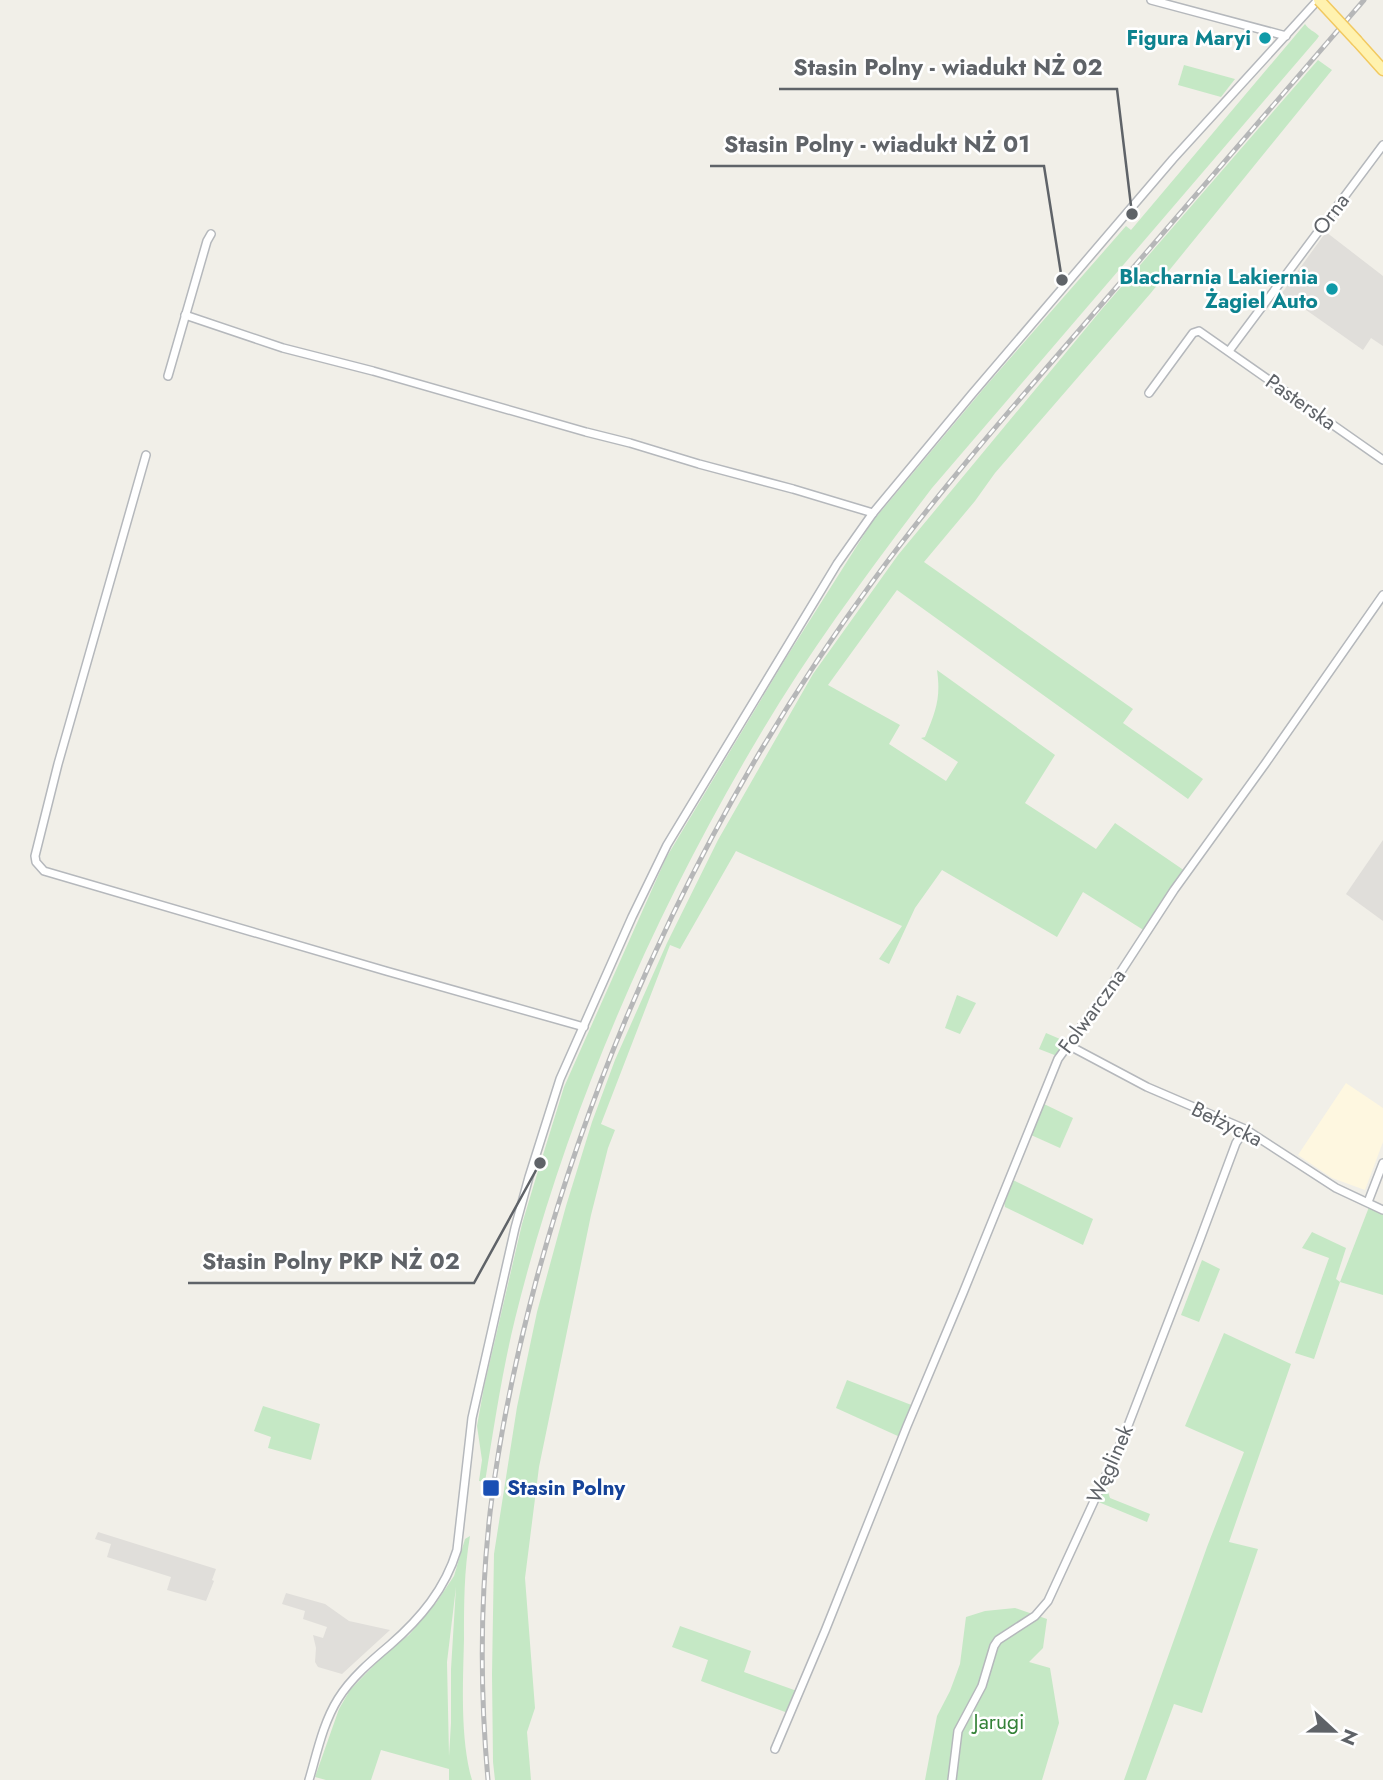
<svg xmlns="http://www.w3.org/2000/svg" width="1383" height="1780" viewBox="0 0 1383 1780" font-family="Jost,sans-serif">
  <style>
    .commercial { fill: #fef7e0 }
    .industrial { fill: #e0deda }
    .green { fill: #c5e8c5; fill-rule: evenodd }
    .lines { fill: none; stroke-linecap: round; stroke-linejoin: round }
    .street-casing { stroke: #b5b8bc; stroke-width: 10 }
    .primary-casing { stroke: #f2c960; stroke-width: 13 }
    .street { stroke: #fff; stroke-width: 7 }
    .primary { stroke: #fff2af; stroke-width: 10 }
    .rail-casing { stroke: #b6b7b8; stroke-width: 5 }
    .rail { stroke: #fff; stroke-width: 2.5; stroke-dasharray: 8; stroke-linecap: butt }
    .primary-bridge-casing { stroke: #f2c960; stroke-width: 13; stroke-linecap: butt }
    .primary-bridge { stroke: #fff2af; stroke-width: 10 }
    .culture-dot { fill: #0f9aa8; stroke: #fff; stroke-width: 2.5 }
    .transit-dot { fill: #1a4fb4; stroke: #fff; stroke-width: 2.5 }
    .labels { text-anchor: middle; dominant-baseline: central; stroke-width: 5; stroke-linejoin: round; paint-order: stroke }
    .culture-label { font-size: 21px; font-weight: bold; fill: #0d838f; stroke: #fff; text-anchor: end }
    .street-label { font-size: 21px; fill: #5f6368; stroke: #fff }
    .transit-label { font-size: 21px; font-weight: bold; fill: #164399; stroke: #fff; text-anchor: start }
    .park-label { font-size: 21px; fill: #348238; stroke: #fff }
    .leader { fill: none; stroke: #5f6368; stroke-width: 2.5 }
    .callout-dot { fill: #5f6368; stroke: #fff; stroke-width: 2.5 }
    .callout-label { font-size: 23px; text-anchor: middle; font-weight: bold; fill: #5f6368; stroke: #fff; stroke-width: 5; stroke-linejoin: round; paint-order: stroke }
  </style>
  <rect width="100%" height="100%" fill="#f1efe8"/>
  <!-- commercial -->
  <polygon class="commercial" points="1346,1083 1383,1108 1383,1142 1365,1190 1332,1178 1298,1155"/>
  <!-- industrial -->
  <g class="industrial">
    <polygon points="1326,232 1383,276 1383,346 1371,338 1363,350 1282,293"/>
    <polygon points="1383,840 1383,921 1346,894"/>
    <polygon points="98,1532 216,1569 212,1580 214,1581 206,1601 167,1590 171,1577 107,1557 111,1544 95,1539"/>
    <polygon points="286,1593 325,1604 349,1621 390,1630 342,1674 318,1667 315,1662 316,1648 313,1635 323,1638 327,1627 303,1619 305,1611 282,1604"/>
  </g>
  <!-- green -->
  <g class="green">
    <path d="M1305 24C1309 30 1314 31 1319 36L1317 39 932 488C872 567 812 647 761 733 654 912 565 1116 515 1319 502 1372 494 1427 485 1482L479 1481 482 1460 477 1426 484 1387 522 1224 534 1184 564 1087 666 858 786 658 872 522 985 387 1126 226 1131 230Z"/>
    <path d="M1318 60 1332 70 1150 294 995 473 975 501 924 562 1133 709 1123 723 1203 779 1188 799 897 590 828 685 900 725 889 744 946 781 958 762 921 738 925 737C936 711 941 698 937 670L1055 755 1025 803 1096 849 1115 823 1185 871 1145 931 1083 892 1057 937 942 870 915 908 889 964 879 959 902 926 736 851 680 949 670 945 601 1124 615 1130 608 1148 591 1215 539 1467 525 1578 535 1708 527 1732 531 1780H495L493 1762 492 1674 494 1554 517 1407 537 1312 566 1206 592 1122 615 1060 667 943 718 840 813 674 898 555 1102 309Z"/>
    <polygon points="1184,65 1235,79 1221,97 1178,85"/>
    <polygon points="957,995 976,1003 960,1034 945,1028"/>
    <polygon points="1046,1033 1067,1042 1057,1056 1039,1049"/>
    <polygon points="1044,1104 1073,1118 1060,1148 1031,1135"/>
    <polygon points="1013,1180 1093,1219 1083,1245 1005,1207 1004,1202"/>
    <polygon points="1369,1207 1383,1213 1383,1295 1340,1282 1314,1359 1295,1353 1329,1258 1302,1248 1312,1232 1346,1248 1336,1279 1340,1282"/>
    <polygon points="1202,1260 1220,1269 1199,1322 1181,1315"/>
    <polygon points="1224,1333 1291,1364 1229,1542 1258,1549 1202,1713 1174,1704 1146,1780 1124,1780 1207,1547 1244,1452 1185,1426"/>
    <polygon points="847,1380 914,1406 900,1437 836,1408"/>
    <polygon points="263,1406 320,1424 311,1460 268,1448 271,1437 254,1431"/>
    <polygon points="1105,1482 1110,1482 1107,1489 1110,1498 1150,1514 1147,1522 1096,1501"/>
    <path d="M470 1536C464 1570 464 1604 464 1639 463 1682 460 1739 472 1780H449V1769L381 1750 371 1780H326L315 1777 339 1709 350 1690 387 1652 409 1635 436 1603 454 1576 465 1539ZM456 1587 451 1669V1723L449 1756 447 1662Z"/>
    <polygon points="1015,1608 1047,1619 1043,1648 1029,1662 1050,1668 1059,1723 1042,1780 925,1780 937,1716 950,1691 960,1664 966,1617 985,1611"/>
    <polygon points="680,1626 751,1651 744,1672 797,1691 788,1713 701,1681 708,1660 672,1647"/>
  </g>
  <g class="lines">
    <!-- street casing -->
    <g class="street-casing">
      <g id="street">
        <polyline points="1151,0 1286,36"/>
        <polyline points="185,315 283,348 373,371 586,432 630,443 699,464 793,489 873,513"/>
        <polyline points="1229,351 1383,145"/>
        <polyline points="168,376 207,241 211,234"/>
        <polyline points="1149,393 1193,333 1199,331 1383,460"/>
        <polyline points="146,455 58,764 35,856 36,862 44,871 386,971 584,1027"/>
        <polyline points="1068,1045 1147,1087 1245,1129 1336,1188 1383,1210"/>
        <polyline points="1368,1202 1383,1163"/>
        <polyline points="775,1749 825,1631 907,1426 963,1293 1058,1059 1120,973 1174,890 1265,764 1383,595"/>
        <path d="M309 1780C317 1753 323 1723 338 1699 351 1678 371 1661 390 1645 421 1618 445 1589 457 1550L472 1418 515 1228 529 1177 560 1079 632 917 667 845 837 564 873 513 972 394 1173 159 1318 0"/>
        <polyline points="952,1780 958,1731 982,1686 994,1646 998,1640 1035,1616 1048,1601 1124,1436 1199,1242 1236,1143 1240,1137 1248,1131"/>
      </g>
    </g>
    <!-- primary casing -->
    <g class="primary-casing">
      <polyline id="primary" points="1357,41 1383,70"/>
    </g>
    <!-- street -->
    <use href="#street" class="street"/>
    <!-- primary -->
    <use href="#primary" class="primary"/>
    <!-- rail casing -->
    <g class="rail-casing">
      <path id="rail" d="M488 1780C480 1691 480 1602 490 1513 499 1435 516 1357 536 1281 604 1030 719 791 873 581 938 492 1010 410 1082 327 1176 218 1270 109 1364 0"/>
    </g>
    <!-- rail -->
    <use href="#rail" class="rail"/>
    <!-- primary-bridge casing -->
    <g class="primary-bridge-casing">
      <polyline id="primary-bridge" points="1319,0 1357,41"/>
    </g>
    <!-- primary-bridge -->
    <use href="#primary-bridge" class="primary-bridge"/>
  </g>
  <!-- markers -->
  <g class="culture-dot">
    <circle cx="1265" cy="38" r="7"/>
    <circle cx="1332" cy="289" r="7"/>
  </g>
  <rect class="transit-dot" x="482" y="1479" width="18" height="18" rx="3.5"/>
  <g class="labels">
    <!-- culture labels -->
    <g class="culture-label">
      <text x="1251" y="38">Figura Maryi</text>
      <text x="1318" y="277">Blacharnia Lakiernia<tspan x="1318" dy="24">Żagiel Auto</tspan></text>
    </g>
    <!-- street labels -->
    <g class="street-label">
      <text transform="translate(1331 214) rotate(-53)">Orna</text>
      <text transform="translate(1301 402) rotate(35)">Pasterska</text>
      <text transform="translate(1092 1011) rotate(-54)">Folwarczna</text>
      <text transform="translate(1227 1124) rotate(26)">Bełżycka</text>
      <text transform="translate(1110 1464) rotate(-66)">Węglinek</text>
    </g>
    <!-- transit labels -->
    <g class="transit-label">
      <text x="507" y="1488">Stasin Polny</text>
    </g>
    <!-- park labels -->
    <g class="park-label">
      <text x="999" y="1722">Jarugi</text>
    </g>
  </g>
  <!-- callouts -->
  <path class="leader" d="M1132 214L1117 89H779M1062 280L1044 166H710M540 1163L474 1283H188"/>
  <g class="callout-dot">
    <circle cx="1132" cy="214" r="7"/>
    <circle cx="1062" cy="280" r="7"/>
    <circle cx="540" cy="1163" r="7"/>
  </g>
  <g class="callout-label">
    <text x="948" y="75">Stasin Polny - wiadukt NŻ 02</text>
    <text x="877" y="152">Stasin Polny - wiadukt NŻ 01</text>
    <text x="331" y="1269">Stasin Polny PKP NŻ 02</text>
  </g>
  <!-- north arrow -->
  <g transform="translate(1334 1731) rotate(112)" stroke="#ffffff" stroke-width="5" paint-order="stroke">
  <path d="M0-5L12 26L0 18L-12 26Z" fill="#5f6368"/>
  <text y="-10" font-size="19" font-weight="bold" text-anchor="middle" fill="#5f6368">N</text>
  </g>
</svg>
